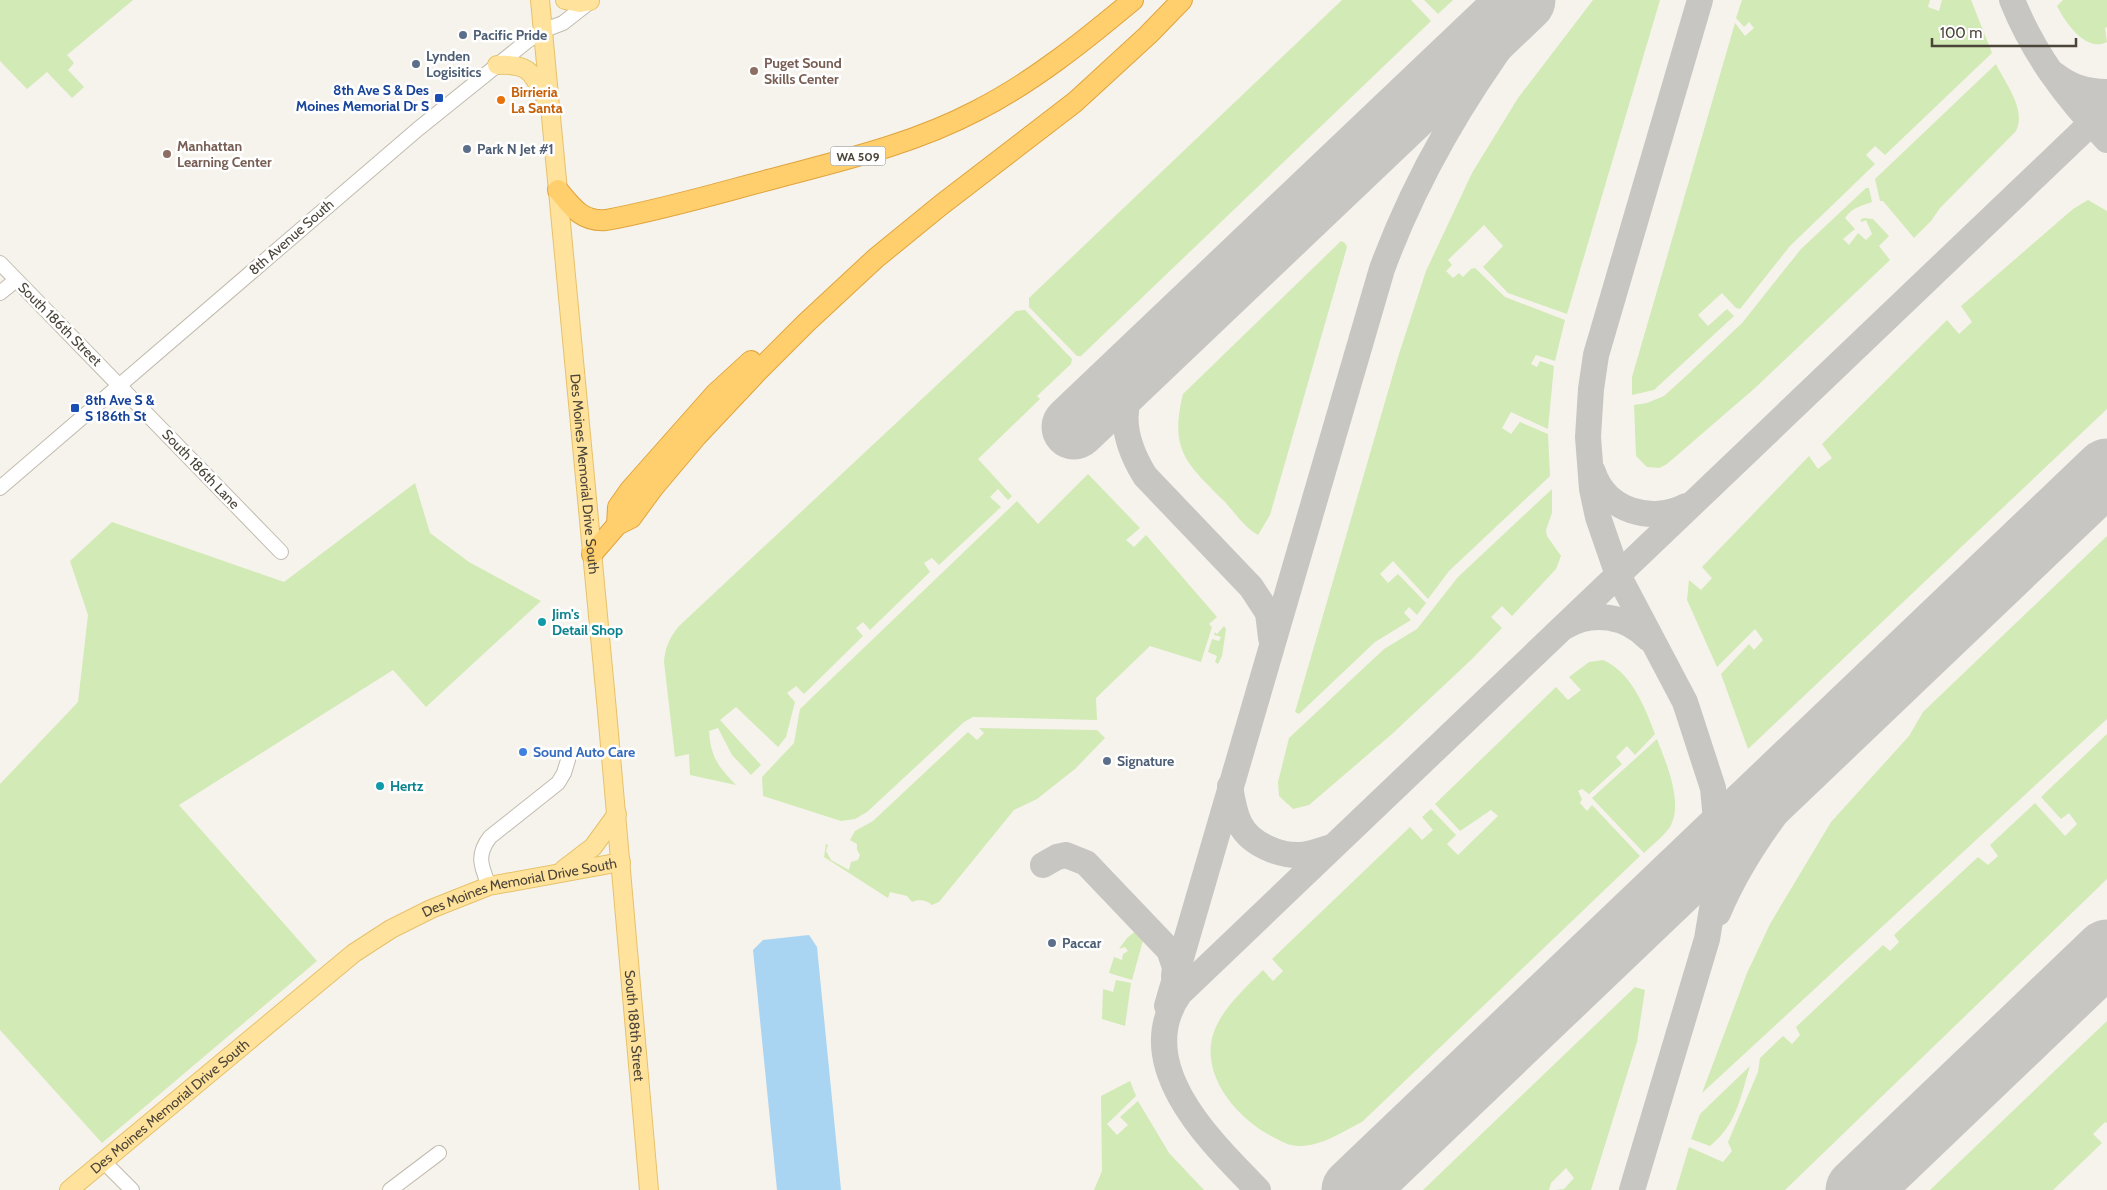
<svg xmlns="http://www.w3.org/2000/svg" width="2107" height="1190" viewBox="0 0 2107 1190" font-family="Cabin,sans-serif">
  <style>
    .green { fill: #d2eab5 }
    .water { fill: #a9d4f2 }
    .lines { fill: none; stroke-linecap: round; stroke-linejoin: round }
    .taxiway { stroke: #c8c6c3; stroke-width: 26 }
    .runway { stroke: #c8c6c3; stroke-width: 65 }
    .minor-casing { stroke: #c2bbae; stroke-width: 16 }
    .major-casing { stroke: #e6c16a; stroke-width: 20 }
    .highway-casing { stroke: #e0a43c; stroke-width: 22 }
    .minor { stroke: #fff; stroke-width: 14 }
    .major { stroke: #ffe39c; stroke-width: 18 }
    .highway { stroke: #ffcf6e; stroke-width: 20 }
    .service-dot { fill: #5c6f8a; stroke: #fff; stroke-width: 2 }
    .education-dot { fill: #8d6e63; stroke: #fff; stroke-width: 2 }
    .transit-dot { fill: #1a4fb4; stroke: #fff; stroke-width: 2 }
    .food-dot { fill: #e8710a; stroke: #fff; stroke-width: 2 }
    .culture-dot { fill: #0f9aa8; stroke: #fff; stroke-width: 2 }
    .shop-dot { fill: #3f7fe0; stroke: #fff; stroke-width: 2 }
    .labels { text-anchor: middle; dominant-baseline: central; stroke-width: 5; stroke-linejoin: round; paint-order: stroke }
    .shield { fill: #fff; stroke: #817c74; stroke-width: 1 }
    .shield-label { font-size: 12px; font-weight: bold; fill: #4b4439 }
    .service-label { font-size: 14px; font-weight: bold; fill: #4e5e75; stroke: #fff; text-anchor: start }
    .education-label { font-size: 14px; font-weight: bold; fill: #785e54; stroke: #fff; text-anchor: start }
    .transit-label { font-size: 14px; font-weight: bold; fill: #164399; stroke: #fff; text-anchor: end }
    .food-label { font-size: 14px; font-weight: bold; fill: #c56008; stroke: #fff; text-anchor: start }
    .street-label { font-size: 14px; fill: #4b4439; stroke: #fff }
    .culture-label { font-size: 14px; font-weight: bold; fill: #0d838f; stroke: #fff; text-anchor: start }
    .shop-label { font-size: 14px; font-weight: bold; fill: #366cbe; stroke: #fff; text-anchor: start }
  </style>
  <rect width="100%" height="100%" fill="#f6f3ec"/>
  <!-- green -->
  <g class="green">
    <polygon points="0,0 133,0 67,55 74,63 68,70 84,87 72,98 47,72 27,89 0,61"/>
    <polygon points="1342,0 1411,0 1431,21 1081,356 1077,356 1029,307 1029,298"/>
    <polygon points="1424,0 1453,0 1438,14"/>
    <polygon points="1593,0 1660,0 1567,314 1508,293 1483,267 1503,246 1484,225 1448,260 1452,265 1446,271 1453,278 1459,273 1463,277 1471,269 1475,268 1505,297 1565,320 1555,361 1536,355 1531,364 1537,367 1540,361 1554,366 1548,429 1511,412 1502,428 1511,434 1520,422 1548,434 1550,476 1449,571 1428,599 1393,561 1380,574 1388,583 1398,574 1426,603 1417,615 1409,607 1404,613 1411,620 1375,642 1299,714 1295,712 1398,357 1426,271 1472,173 1518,98"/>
    <polygon points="1742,0 1930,0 1928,7 1939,11 1942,0 1971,0 1992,53 1885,155 1875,146 1866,155 1875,164 1790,246 1740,309 1736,308 1722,293 1698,315 1708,326 1727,309 1734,316 1654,390 1632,395 1632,377 1735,23 1745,36 1754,28 1749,22 1744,27 1736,18"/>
    <path d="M2063 0H2107V27L2105 28 2107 42C2086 53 2065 22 2057 6Z"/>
    <path d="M1996 64C2005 83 2027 110 2016 131L1940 208 1931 221 1914 238 1883 201H1880L1875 179Z"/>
    <path d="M1866 188H1869L1872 202C1860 206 1852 208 1845 218L1855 229 1843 239 1849 245 1858 233 1866 240 1872 234 1866 220 1862 222 1860 220 1864 218 1873 219 1889 236 1879 246 1890 260 1755 388 1667 464 1659 468 1647 467 1636 456 1634 405 1647 403 1664 396 1686 376 1742 323 1801 249Z"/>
    <polygon points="2088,200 2107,211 2107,409 1748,749 1721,674 1749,644 1754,650 1763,640 1755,629 1717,667 1687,600 1689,580 1701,590 1712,578 1702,567 1809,456 1818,469 1832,458 1822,444 1947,320 1959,334 1972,322 1961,306 2073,209"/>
    <path d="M1341 241 1345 243 1347 247 1270 515 1258 535C1245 528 1235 513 1225 502 1187 464 1169 451 1183 394Z"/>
    <path d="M1025 310 1072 359 1071 364 1037 396 1040 399 978 459 1012 496 1008 500 998 489 990 497 1001 507 939 565 932 558 924 563 930 572 870 630 863 622 856 628 863 636 804 694 796 686 787 693 795 702 786 737 778 747 736 707 720 720 761 765 751 775 732 755 718 728 709 731C711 758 718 766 736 785L690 775 689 754 675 757 664 662C665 648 669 639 678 627L1016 311Z"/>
    <polygon points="1088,474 1140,528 1126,540 1134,547 1146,535 1217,617 1209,624 1212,627 1201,662 1150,646 1096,698 1097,720 973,717 964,722 867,812 855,819 841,821 763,796 762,777 794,743 800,709 1017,501 1038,524"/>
    <polygon points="415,483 430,533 469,562 541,601 426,707 393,670 179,805 317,961 102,1143 0,1030 0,784 78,702 88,615 70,561 112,522 284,582"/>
    <polygon points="1552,489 1552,513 1546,530 1547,536 1561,556 1556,569 1512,616 1502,606 1491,617 1502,628 1471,660 1392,734 1309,805 1293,809 1279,796 1278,782 1289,738 1384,649 1417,629 1458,577"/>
    <polygon points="2107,536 2107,719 1702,1093 1747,973 1770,924 1831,822 1909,736 1923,712"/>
    <polygon points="1224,626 1226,629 1222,656 1218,664 1215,662 1217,656 1208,652 1212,639 1219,641 1221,637 1214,635 1215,632 1217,634"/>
    <path d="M1603 660C1631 672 1645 707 1655 734L1635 755 1627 746 1616 757 1622 764 1589 794 1582 789 1578 791 1582 799 1580 803 1587 811 1592 805 1640 856 1362 1122C1340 1133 1316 1150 1291 1145 1285 1144 1278 1139 1273 1137 1237 1119 1197 1073 1215 1029 1224 1007 1246 987 1263 970L1273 981 1283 971 1272 959 1410 827 1422 840 1433 830 1422 817 1431 809 1456 835 1447 844 1458 855 1498 816 1491 810 1460 831 1435 804 1556 687 1568 700 1581 690 1569 677 1589 662Z"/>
    <path d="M979 728 1097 730 1105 738 1075 769 1037 799 1014 810 939 902 932 905C927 900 919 899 912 902L907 896 890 892 888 898 824 857 826 844 828 845 826 851 831 860 849 870 851 862 858 860 860 855 857 850V844L850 840 855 831 873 821 968 732 977 740 984 733Z"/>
    <polygon points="2107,734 2107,879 1785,1190 1676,1190 1689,1147 1723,1162 1732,1151 1728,1142 1758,1072 1760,1058 1783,1036 1792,1044 1800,1035 1796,1027 1883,945 1890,951 1899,942 1894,935 1978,857 1988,865 1998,856 1990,845 2035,803 2065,836 2077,824 2069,813 2061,819 2041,797"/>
    <path d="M1657 739C1666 763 1684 803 1670 827 1664 836 1652 845 1644 853L1592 798Z"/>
    <polygon points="1137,930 1144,937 1132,980 1109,973 1114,957 1122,960 1123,954 1128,951 1125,947 1119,949 1127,938"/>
    <polygon points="1116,980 1131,983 1125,1026 1102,1019 1103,989 1113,992"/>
    <polygon points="1635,987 1645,990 1637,1042 1591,1190 1555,1190 1564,1189 1574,1178 1566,1168 1551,1183 1549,1190 1423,1190"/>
    <polygon points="2107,1021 2107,1123 2105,1122 2093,1134 2102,1143 2053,1190 1930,1190"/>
    <path d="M1750 1066C1740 1098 1737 1124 1710 1146L1691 1139 1700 1114Z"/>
    <polygon points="1130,1081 1136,1096 1107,1124 1117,1135 1128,1125 1120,1117 1138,1101 1169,1153 1204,1190 1094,1190 1102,1171 1101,1096"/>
  </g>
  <!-- water -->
  <polygon class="water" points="809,935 817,947 841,1190 777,1190 753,950 763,940"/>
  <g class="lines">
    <!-- taxiway -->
    <g class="taxiway">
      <path d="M2012 0C2034 55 2067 98 2107 140"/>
      <path d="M2054 74C2071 87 2086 92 2107 92"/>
      <path d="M1149 358C1119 400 1118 432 1145 476L1251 587 1268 613 1271 638"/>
      <path d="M1593 472C1606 511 1652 524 1686 506"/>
      <path d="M1566 626C1593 610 1626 616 1648 638"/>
      <path d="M1230 786C1232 799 1234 813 1240 824 1250 844 1279 856 1301 855 1311 854 1322 850 1331 847"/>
      <polyline points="1043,865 1057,857 1066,855 1086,863 1169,950 1175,967 1174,976"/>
      <path d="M1718 913C1757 820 1834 745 1899 669"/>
      <polyline points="2105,954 2107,953"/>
      <path d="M1167 1006 1382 269C1418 171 1472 82 1536 0"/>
      <path d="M1258 1190C1212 1143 1129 1064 1180 993L2107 108"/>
      <polyline points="1632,1190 1707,939 1715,891 1718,842 1713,788 1685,702 1618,575 1598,517 1592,489 1588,437 1591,389 1596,355 1700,0"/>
    </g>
    <!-- runway -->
    <g class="runway">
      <polyline points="1074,427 1523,0"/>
      <polyline points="1354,1190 2107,471"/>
      <polyline points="1858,1190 2107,952"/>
    </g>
    <!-- minor casing -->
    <g class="minor-casing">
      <g id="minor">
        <polyline points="0,263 281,552"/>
        <polyline points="0,293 16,280"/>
        <polyline points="0,488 418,129 526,42 542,31 563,23 591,1"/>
        <path d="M489 886C481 866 476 855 490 837L558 783 564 773 568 760"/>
        <polyline points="103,1161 132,1190"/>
        <polyline points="390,1190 439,1153"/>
      </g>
    </g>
    <!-- major casing -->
    <g class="major-casing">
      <g id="major">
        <path id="s1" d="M540 0 607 711 649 1190"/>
        <polyline points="565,0 580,3 590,1"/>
        <path d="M497 65C530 63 532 73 546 99"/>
        <polyline points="563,870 593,847 617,814"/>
        <path id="s2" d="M69 1190 354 953 391 929 431 909 489 886 621 862"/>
      </g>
    </g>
    <!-- highway casing -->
    <g class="highway-casing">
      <g id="highway">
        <path d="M558 190C572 207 582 222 606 220 661 210 715 194 768 180 839 161 911 145 976 111 1033 82 1084 41 1133 0"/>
        <polyline points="617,525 618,507 630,490 716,393 751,361"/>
        <polyline points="592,554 617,525 631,518 653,488 696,437 758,371 806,323 876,258 941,205 1075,102 1148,35 1182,0"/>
      </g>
    </g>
    <!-- minor -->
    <use href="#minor" class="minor"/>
    <!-- major -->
    <use href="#major" class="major"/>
    <!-- highway -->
    <use href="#highway" class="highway"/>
  </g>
  <!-- markers -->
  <g class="service-dot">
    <circle cx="463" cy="35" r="5"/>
    <circle cx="416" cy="64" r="5"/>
    <circle cx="467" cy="149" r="5"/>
    <circle cx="1107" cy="761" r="5"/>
    <circle cx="1052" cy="943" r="5"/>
  </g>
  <g class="education-dot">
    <circle cx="754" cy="71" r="5"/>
    <circle cx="167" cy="154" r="5"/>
  </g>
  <g class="transit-dot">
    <rect x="434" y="93" width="10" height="10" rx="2.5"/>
    <rect x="70" y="403" width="10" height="10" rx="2.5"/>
  </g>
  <circle class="food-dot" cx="501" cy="100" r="5"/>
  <g class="culture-dot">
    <circle cx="542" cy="622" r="5"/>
    <circle cx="380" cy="786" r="5"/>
  </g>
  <circle class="shop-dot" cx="523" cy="752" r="5"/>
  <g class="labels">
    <!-- shield labels -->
    <rect class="shield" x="830.5" y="146.5" width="55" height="19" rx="4"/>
    <g class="shield-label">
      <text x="858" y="156">WA 509</text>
    </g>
    <!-- service labels -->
    <g class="service-label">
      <text x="473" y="35">Pacific Pride</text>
      <text x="426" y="56">Lynden<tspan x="426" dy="16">Logisitics</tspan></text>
      <text x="477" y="149">Park N Jet #1</text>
      <text x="1117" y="761">Signature</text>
      <text x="1062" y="943">Paccar</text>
    </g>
    <!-- education labels -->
    <g class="education-label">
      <text x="764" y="63">Puget Sound<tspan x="764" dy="16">Skills Center</tspan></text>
      <text x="177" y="146">Manhattan<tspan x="177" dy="16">Learning Center</tspan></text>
    </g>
    <!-- transit labels -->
    <g class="transit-label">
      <text x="429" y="90">8th Ave S &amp; Des<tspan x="429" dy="16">Moines Memorial Dr S</tspan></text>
      <text x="85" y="400" text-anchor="start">8th Ave S &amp;<tspan x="85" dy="16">S 186th St</tspan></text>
    </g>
    <!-- food labels -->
    <g class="food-label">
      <text x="511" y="92">Birrieria<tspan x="511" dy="16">La Santa</tspan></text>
    </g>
    <!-- street labels -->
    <g class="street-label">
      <text transform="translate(291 237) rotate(-41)">8th Avenue South</text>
      <text transform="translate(60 324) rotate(45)">South 186th Street</text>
      <text transform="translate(201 469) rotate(46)">South 186th Lane</text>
      <text stroke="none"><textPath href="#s1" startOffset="476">Des Moines Memorial Drive South</textPath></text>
      <text stroke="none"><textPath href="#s2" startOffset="551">Des Moines Memorial Drive South</textPath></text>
      <text stroke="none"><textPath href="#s1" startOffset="1030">South 188th Street</textPath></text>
      <text stroke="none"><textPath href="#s2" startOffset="131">Des Moines Memorial Drive South</textPath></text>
    </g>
    <!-- culture labels -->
    <g class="culture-label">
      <text x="552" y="614">Jim's<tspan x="552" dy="16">Detail Shop</tspan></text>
      <text x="390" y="786">Hertz</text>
    </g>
    <!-- shop labels -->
    <g class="shop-label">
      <text x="533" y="752">Sound Auto Care</text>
    </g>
  </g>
  <!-- scale -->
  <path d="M1932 38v8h144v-8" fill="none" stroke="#4b4439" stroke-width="2.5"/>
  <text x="1940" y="38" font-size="15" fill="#4b4439" stroke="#ffffff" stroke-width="4" paint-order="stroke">100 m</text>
</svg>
